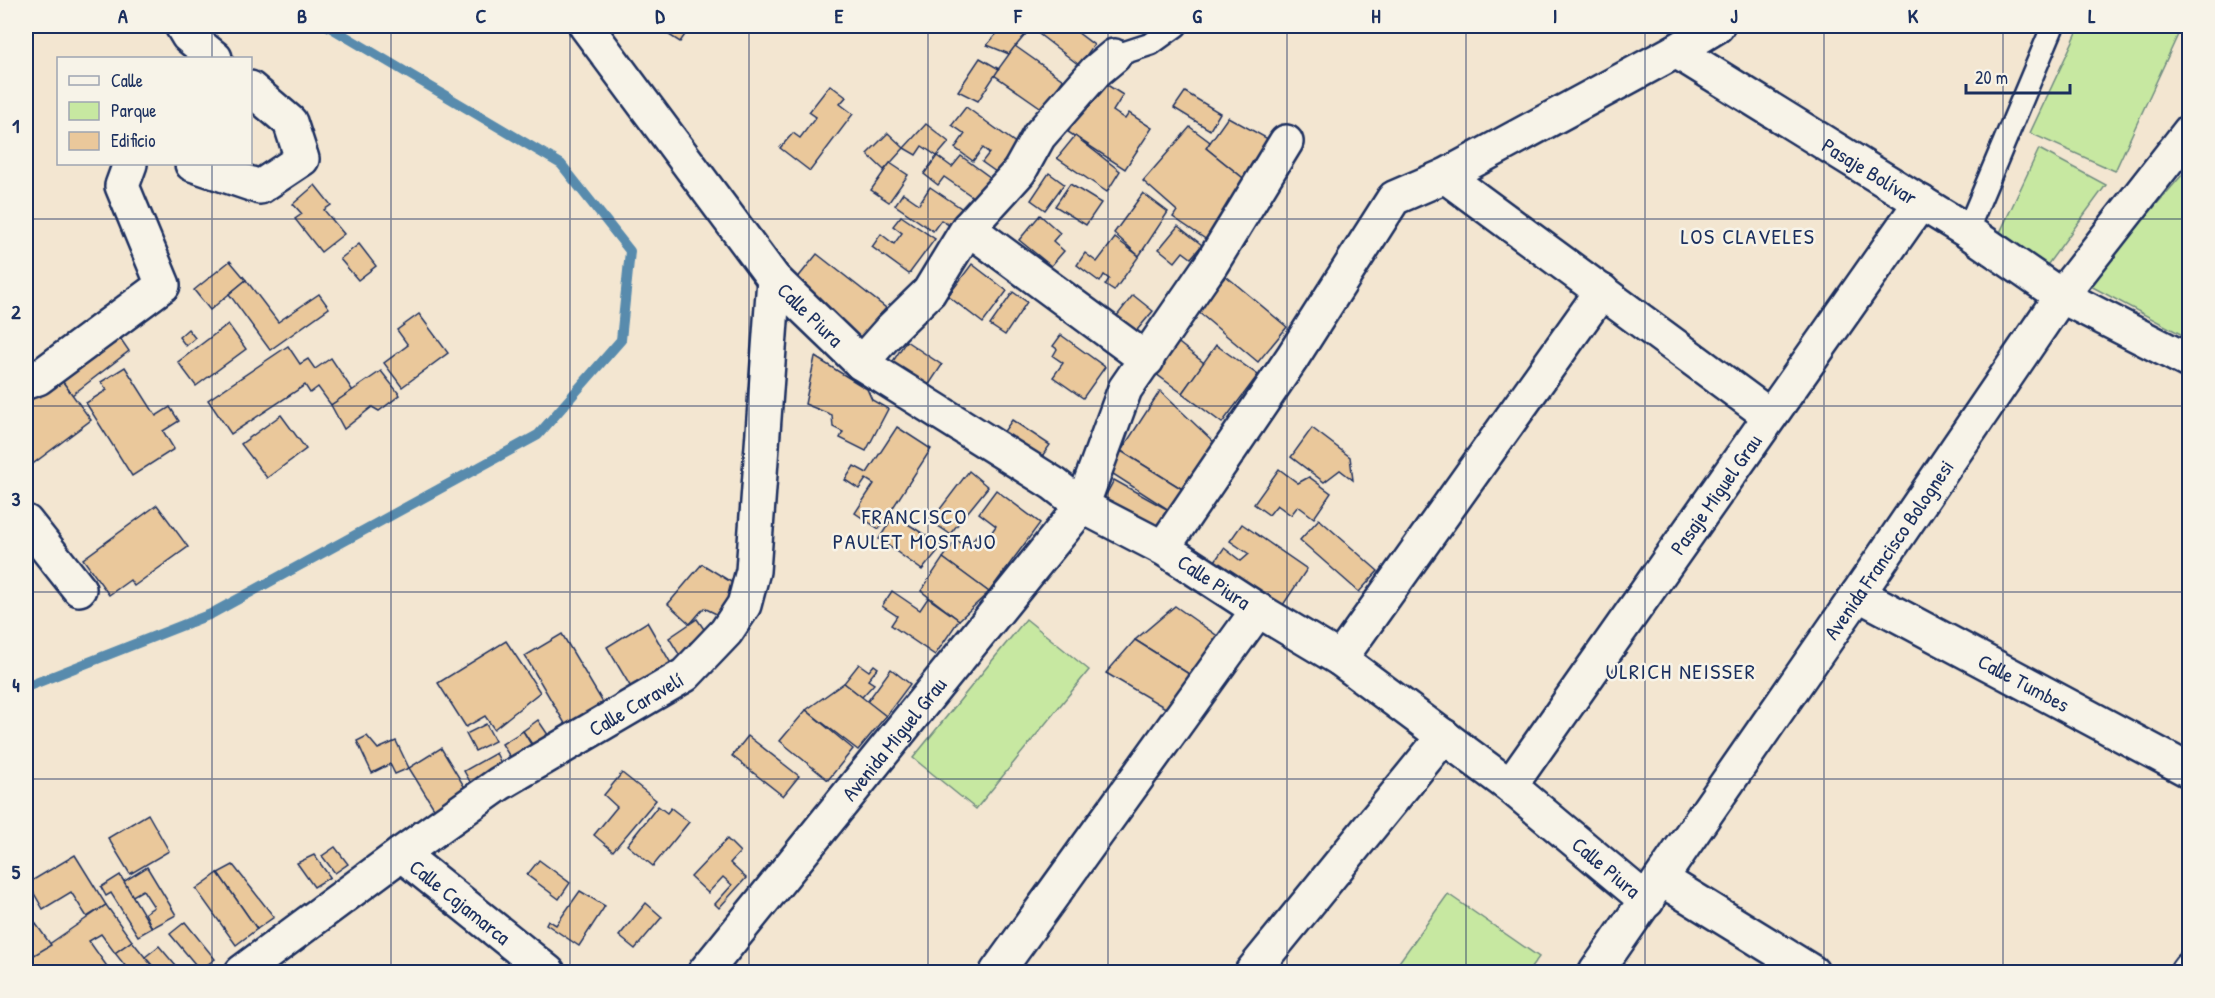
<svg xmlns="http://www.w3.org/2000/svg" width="2215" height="998" viewBox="0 0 2215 998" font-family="'Patrick Hand',sans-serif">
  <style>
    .green { fill: #c7e8a1; stroke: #718c80; stroke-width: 1.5 }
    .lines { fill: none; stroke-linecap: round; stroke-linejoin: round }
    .stream { stroke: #588bad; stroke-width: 10 }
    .building { fill: #eac89b; stroke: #1b2f5e; stroke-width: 1.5 }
    .lane-casing { stroke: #1b2f5e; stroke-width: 26 }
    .street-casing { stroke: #1b2f5e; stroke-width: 38 }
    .secondary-casing { stroke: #1b2f5e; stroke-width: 38 }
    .lane { stroke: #f7f3e8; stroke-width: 21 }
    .street { stroke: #f7f3e8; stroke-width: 33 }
    .secondary { stroke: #f7f3e8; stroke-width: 33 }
    .grid { fill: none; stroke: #1b2f5e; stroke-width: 1.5; stroke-opacity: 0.55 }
    .labels { text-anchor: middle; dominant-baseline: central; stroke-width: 5; stroke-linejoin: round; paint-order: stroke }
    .street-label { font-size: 21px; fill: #1b2f5e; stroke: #f7f3e8 }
    .neighbourhood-label { font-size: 22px; letter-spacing: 1.5px; fill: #1b2f5e; stroke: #f7f3e8 }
    .neatline { fill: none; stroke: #1b2f5e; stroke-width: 2 }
    .grid-label { font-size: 20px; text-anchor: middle; font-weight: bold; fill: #1b2f5e }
  </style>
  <rect width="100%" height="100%" fill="#f3e6d1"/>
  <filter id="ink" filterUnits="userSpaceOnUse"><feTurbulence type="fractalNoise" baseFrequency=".0167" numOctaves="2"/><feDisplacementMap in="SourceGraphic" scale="12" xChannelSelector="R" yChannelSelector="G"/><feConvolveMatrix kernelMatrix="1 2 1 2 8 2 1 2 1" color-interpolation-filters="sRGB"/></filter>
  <g filter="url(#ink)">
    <!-- green -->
    <g class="green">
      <polygon points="2080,26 2182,26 2115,171 2030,133"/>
      <polygon points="2039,149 2106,185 2045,268 1997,239"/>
      <polygon points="2189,167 2190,337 2188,338 2087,284"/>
      <polygon points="1026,619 1089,670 976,809 913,758"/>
      <polygon points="1448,894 1539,957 1528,972 1392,972"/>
    </g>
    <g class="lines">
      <!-- stream -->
      <polyline class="stream" points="26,687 211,614 538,435 621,340 630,251 561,164 328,26"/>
    </g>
    <!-- building -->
    <g class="building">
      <polygon points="655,26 691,26 680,42"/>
      <polygon points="1003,26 1069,26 1094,45 1079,65 1031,28 1009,54 987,45"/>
      <polygon points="1118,26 1157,26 1141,30"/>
      <polygon points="1015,46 1063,80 1043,109 994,75"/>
      <polygon points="980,58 999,69 978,101 958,91"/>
      <polygon points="1101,81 1123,95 1113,111 1125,119 1129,113 1152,128 1125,169 1068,132"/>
      <polygon points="830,85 846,97 840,104 853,114 810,171 780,148 793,133 800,138 816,117 809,112"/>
      <polygon points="1185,92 1220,113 1210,130 1174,108"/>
      <polygon points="966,107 1017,144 996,172 982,162 989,153 983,148 973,161 955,148 965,134 952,125"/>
      <polygon points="1228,117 1268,139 1248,182 1206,148"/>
      <polygon points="926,124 949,142 937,156 922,146 916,155 904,148"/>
      <polygon points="1190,127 1210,142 1206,148 1248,182 1207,240 1173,217 1177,211 1143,181"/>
      <polygon points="888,133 904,148 884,170 867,154"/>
      <polygon points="1075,136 1120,171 1107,192 1057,158"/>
      <polygon points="937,156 952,167 961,156 991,178 976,199 944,177 938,185 924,174"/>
      <polygon points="890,163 908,175 889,202 871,190"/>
      <polygon points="1049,173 1064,184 1045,210 1031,200"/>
      <polygon points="1070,184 1101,203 1086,225 1055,206"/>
      <polygon points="315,185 331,205 324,210 344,234 321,252 295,219 302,214 293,204"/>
      <polygon points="930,187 964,210 952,227 941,220 933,231 895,205 903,193 919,204"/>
      <polygon points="1143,193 1168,212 1139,256 1114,233"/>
      <polygon points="1040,215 1060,233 1053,241 1064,251 1051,266 1019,240"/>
      <polygon points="901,216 935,239 909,274 872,247 881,234 894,244 902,233 893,226"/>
      <polygon points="1178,226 1202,245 1191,258 1183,252 1175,262 1159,249"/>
      <polygon points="1115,238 1139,256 1114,291 1105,285 1109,279 1104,275 1100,282 1077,265 1085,253 1097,262"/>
      <polygon points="359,244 376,266 358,280 340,259"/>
      <polygon points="817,254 886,308 862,340 792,285"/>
      <polygon points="230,261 246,280 210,310 194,290"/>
      <polygon points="972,264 1007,291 983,323 948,296"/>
      <polygon points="1226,276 1287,327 1258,362 1197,311"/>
      <polygon points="246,280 278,322 319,294 329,308 270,350 229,294"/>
      <polygon points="1013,292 1027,302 1005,335 990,325"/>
      <polygon points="1133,295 1153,311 1127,342 1116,317"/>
      <polygon points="419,314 448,353 402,387 384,363 408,345 397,330"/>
      <polygon points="228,324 246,349 196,386 178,362"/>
      <polygon points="188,329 195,338 186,346 179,337"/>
      <polygon points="118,335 129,351 72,395 60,378"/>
      <polygon points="1061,335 1105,367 1083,398 1053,377 1063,363 1053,356 1057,349 1053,346"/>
      <polygon points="1175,340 1204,363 1182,393 1152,371"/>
      <polygon points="906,341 942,365 924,392 888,369"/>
      <polygon points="1216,345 1258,375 1222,423 1182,393"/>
      <polygon points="288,346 300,364 308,359 315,369 331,358 353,391 331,405 318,387 310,393 305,385 231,434 208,400"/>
      <polygon points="815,357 867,389 872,400 888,409 866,451 840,438 843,432 833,427 832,415 805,404"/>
      <polygon points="125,367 156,416 170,407 179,421 163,431 174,449 132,476 86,403 107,390 101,382"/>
      <polygon points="381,371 400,395 379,411 372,407 344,429 331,405"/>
      <polygon points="60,378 91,420 26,469 26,404"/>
      <polygon points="1160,391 1217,445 1187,492 1121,451"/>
      <polygon points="281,415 306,449 267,478 241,444"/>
      <polygon points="1012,420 1050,445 1035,466 998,440"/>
      <polygon points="897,427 931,449 879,529 855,513 874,484 866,479 859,489 845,480 854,466 867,473"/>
      <polygon points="1312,428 1350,457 1353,480 1340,470 1324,482 1291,457"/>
      <polygon points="1121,451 1187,492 1172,512 1110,472"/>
      <polygon points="1279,469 1298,483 1309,477 1331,493 1314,518 1298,506 1291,515 1277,505 1269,515 1254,504"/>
      <polygon points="969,471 988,487 950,534 931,521"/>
      <polygon points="1114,480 1172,512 1157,540 1099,508"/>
      <polygon points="996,490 1040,523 989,592 943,558 956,540 968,547 978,533 987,539 996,526 979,513"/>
      <polygon points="157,505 188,547 134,586 130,580 109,595 83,559"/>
      <polygon points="894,515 942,546 922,570 879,539"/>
      <polygon points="1319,519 1378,571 1359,592 1300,540"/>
      <polygon points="1242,524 1307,569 1277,614 1210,568 1224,548 1241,561 1249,554 1230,541"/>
      <polygon points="943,558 989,592 959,620 921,591"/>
      <polygon points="702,564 749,593 731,621 704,608 690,624 668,604"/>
      <polygon points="892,591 920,610 928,598 959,620 935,655 891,625 897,616 882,606"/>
      <polygon points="1175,606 1226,642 1200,681 1135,640"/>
      <polygon points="697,619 706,632 690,643 698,656 685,664 669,638"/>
      <polygon points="647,622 676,672 636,696 607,647"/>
      <polygon points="562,634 611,716 574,739 525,656"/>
      <polygon points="1135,640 1200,681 1174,713 1106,673"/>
      <polygon points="506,641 540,692 494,729 485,716 466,727 438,683"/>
      <polygon points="859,664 869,671 874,665 878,668 868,680 874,684 862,697 844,683"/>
      <polygon points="891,669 910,684 886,716 867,702"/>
      <polygon points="844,683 886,716 858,750 806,710"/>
      <polygon points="806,710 853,749 828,780 780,741"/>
      <polygon points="538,720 555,745 540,756 523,731"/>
      <polygon points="486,724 495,741 475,751 466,734"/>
      <polygon points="523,731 534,749 513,762 502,744"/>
      <polygon points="367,736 378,749 396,741 409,768 395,774 390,764 372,773 357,741"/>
      <polygon points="748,736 799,776 783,796 732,756"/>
      <polygon points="441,748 467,791 435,810 409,768"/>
      <polygon points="496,753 507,775 476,792 464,771"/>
      <polygon points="622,773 656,800 613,851 594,835 617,807 604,795"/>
      <polygon points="658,806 667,813 671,808 689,822 653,866 627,845"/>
      <polygon points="148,814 169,851 130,874 108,838"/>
      <polygon points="727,839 740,852 730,863 746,878 719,908 715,904 732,885 723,877 708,893 691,877"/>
      <polygon points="335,847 348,864 335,873 322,856"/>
      <polygon points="75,855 106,905 87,917 71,892 43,909 28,883"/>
      <polygon points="314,855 330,877 314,887 297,863"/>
      <polygon points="539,860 570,883 559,899 527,875"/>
      <polygon points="233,865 274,917 257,929 218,873"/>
      <polygon points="147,867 176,915 152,928 145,913 154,907 143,890 131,897 123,882"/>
      <polygon points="218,873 257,929 236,945 196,889"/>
      <polygon points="120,875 152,928 138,936 111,893 106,896 101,887"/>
      <polygon points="580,891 605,906 579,946 546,924 548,920 556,925"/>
      <polygon points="646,903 662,917 635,949 619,936"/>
      <polygon points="106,905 132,941 115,953 101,934 89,941 111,972 75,972 72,968 65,972 28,972 26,960"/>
      <polygon points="26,910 51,945 26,960"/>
      <polygon points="185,922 215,959 200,970 170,934"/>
      <polygon points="132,941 157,972 130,972 115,953"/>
      <polygon points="159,946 181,972 158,972 145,957"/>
    </g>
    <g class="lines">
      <!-- lane casing -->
      <g class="lane-casing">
        <g id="lane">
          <polyline points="1114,56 1151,44 1176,26"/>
          <polyline points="1967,231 2053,26"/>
        </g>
      </g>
      <!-- street casing -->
      <g class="street-casing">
        <g id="street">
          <polyline points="182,26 188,36 215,58"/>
          <path id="s1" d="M586 26 774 279 861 363 1054 484 1082 506 1163 548 1258 610 1340 659 1510 786 1647 901"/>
          <path id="s2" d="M1676 51 1967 231 2061 296 2190 362"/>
          <polyline points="192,164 260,187 302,159 290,122 250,88"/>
          <polyline points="1445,176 1770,416"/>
          <polyline points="968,228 1147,360"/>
          <polyline points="861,363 892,328 929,292 968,228 1019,172 1039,136 1096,71 1114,56"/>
          <polyline points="26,382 38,378 163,285 122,186 130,164"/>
          <polyline points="26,522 79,589"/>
          <polyline points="1163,548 1292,358 1394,198 1445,176 1676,51 1717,26"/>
          <path id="s3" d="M1858 594 2190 771"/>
          <polyline points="1340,659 1602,291"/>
          <path id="s4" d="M1510 786 1921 202"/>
          <path id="s5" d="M401 854 548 972"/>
          <polyline points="1661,879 1812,972"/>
          <path id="s6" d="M242 972 401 854 499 784 685 675 726 632 744 605 753 571 774 279"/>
          <path id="s7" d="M705 972 1082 506 1125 389 1212 263 1286 142"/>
          <polyline points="997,972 1258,610"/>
          <polyline points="1252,972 1444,736"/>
          <path id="s8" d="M1596 972 1858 594 2061 296 2190 131"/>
        </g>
      </g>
      <!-- secondary casing -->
      <g class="secondary-casing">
        <polyline id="secondary" points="2187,972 2190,968"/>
      </g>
      <!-- lane -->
      <use href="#lane" class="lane"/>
      <!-- street -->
      <use href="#street" class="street"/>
      <!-- secondary -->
      <use href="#secondary" class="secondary"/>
    </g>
  </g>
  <!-- grid -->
  <path class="grid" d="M212 26V58M391 26V972M570 26V972M749 26V972M928 26V972M1108 26V972M1287 26V972M1466 26V972M1645 26V972M1824 26V972M2003 26V972M212 164V972M26 219H2190M26 406H2190M26 592H2190M26 779H2190"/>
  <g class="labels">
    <!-- street labels -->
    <g class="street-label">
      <text stroke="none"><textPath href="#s2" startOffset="228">Pasaje Bolívar</textPath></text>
      <text stroke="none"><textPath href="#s1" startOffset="366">Calle Piura</textPath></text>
      <text stroke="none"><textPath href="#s4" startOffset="357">Pasaje Miguel Grau</textPath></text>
      <text stroke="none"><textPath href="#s8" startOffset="514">Avenida Francisco Bolognesi</textPath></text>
      <text stroke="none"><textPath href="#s1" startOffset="852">Calle Piura</textPath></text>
      <text stroke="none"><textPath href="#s3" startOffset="188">Calle Tumbes</textPath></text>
      <text stroke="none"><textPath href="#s6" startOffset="477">Calle Caravelí</textPath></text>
      <text stroke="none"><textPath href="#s7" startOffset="300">Avenida Miguel Grau</textPath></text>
      <text stroke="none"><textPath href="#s1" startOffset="1338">Calle Piura</textPath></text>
      <text stroke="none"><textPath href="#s5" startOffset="76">Calle Cajamarca</textPath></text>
    </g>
    <!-- neighbourhood labels -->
    <g class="neighbourhood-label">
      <text x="1748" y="236">LOS CLAVELES</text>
      <text x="915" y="516">FRANCISCO<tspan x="915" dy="25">PAULET MOSTAJO</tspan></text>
      <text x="1681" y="671">ULRICH NEISSER</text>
    </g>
  </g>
  <!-- margin -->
  <rect width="2215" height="998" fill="none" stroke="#f7f3e8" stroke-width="66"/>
  <!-- legend -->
  <rect x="57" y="57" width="195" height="108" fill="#f7f3e8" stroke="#9fa5b1" stroke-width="1.5"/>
  <rect x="69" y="76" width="30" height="9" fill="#f7f3e8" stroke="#9fa5b1" stroke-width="1.5"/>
  <text x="111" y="87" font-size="18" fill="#1b2f5e">Calle</text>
  <rect x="69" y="102" width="30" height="18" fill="#c7e8a1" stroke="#9fa5b1" stroke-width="1.5"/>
  <text x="111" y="117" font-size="18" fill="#1b2f5e">Parque</text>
  <rect x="69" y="132" width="30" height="18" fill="#eac89b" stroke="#9fa5b1" stroke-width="1.5"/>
  <text x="111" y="147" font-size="18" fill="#1b2f5e">Edificio</text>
  <!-- scale -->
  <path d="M1966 84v9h104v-9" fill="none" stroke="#1b2f5e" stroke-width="3"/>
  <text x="1975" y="84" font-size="18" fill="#1b2f5e" stroke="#f7f3e8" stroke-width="4.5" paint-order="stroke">20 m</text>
  <rect x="33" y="33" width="2149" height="932" class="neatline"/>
  <g class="grid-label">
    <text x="123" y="23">A</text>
    <text x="302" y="23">B</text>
    <text x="481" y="23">C</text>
    <text x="660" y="23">D</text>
    <text x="839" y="23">E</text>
    <text x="1018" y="23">F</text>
    <text x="1197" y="23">G</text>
    <text x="1376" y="23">H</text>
    <text x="1555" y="23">I</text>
    <text x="1734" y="23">J</text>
    <text x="1913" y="23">K</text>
    <text x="2092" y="23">L</text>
    <text x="16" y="133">1</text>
    <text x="16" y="319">2</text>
    <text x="16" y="506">3</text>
    <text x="16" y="692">4</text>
    <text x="16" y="879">5</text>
  </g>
</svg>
